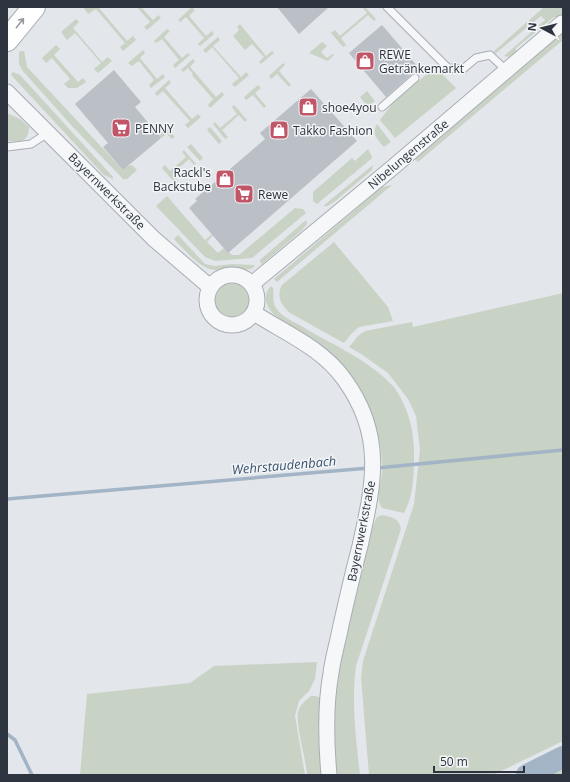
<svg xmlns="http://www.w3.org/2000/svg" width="570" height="782" viewBox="0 0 570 782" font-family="'Open Sans',sans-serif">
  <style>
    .green { fill: #c9d3c5 }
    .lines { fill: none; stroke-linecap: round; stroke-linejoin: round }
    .stream { stroke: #a2b4c6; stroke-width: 3.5 }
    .river { stroke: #a2b4c6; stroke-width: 22 }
    .building { fill: #bbbfc6 }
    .lane-casing { stroke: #a9adb4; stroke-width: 9 }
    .street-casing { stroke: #a9adb4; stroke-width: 17 }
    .primary-casing { stroke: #a4abb4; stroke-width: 24 }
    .lane { stroke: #f6f7f9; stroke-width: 7 }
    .street { stroke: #f6f7f9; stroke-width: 15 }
    .primary { stroke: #fff; stroke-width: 22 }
    .oneway { stroke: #969aa0 }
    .labels { text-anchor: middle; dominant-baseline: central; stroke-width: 3; stroke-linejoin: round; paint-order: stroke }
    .poi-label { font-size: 12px; fill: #2d3440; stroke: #f3f5f7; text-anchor: start }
    .street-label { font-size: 12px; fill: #2d3440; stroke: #f3f5f7 }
    .water-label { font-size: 13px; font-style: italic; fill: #3b5470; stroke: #f3f5f7 }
  </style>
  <rect width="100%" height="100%" fill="#e3e6ea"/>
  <!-- green -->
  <g class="green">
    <polygon points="83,7 98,7 127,41 133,36 136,40 123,51 120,47 125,43 96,9 88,14"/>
    <polygon points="137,7 141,7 153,20 158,15 161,18 147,30 144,27 150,22"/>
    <polygon points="192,7 195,10 189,16 206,36 212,31 214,34 200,46 198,44 204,38 186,17 180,22 178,20"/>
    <polygon points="362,7 365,7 376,19 374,21 368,15 341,38 346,45 343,47 331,33 335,30 340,36 367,13"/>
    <polygon points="544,7 563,7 563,22 559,18 554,17 516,48 516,54 509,57 504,56 545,20 541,16 495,54 493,52"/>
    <polygon points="76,19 79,22 73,28 102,62 108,57 112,61 98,73 94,69 101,63 75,33 67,40 61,32"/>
    <polygon points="240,24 266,56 272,51 274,53 261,64 259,62 264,57 252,44 245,50 233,36 239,30 237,27"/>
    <polygon points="167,29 170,31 164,37 182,58 188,53 190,55 175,68 173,65 179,60 162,39 156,43 154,41"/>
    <polygon points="563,32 563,40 418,162 415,159"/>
    <polygon points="218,37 220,40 213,46 241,77 246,72 249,75 235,87 232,84 239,78 212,47 206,53 203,50"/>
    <polygon points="322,42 327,46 321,52 327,58 333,54 334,55 328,61 309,53"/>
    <polygon points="56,45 60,49 54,55 78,82 83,78 86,82 77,88 68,88 64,84 70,79 52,58 46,63 42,58"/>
    <polygon points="143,50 145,53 140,58 157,79 163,74 165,77 151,88 149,85 154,80 139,61 132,66 128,63"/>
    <polygon points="21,51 24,51 27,67 123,170 128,166 132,165 137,170 127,179 123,179 72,126 22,70 19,64 19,52"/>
    <polygon points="193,59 195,61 190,67 216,97 222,92 224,95 210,108 208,105 213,99 192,75 193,74 188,68 183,72 181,70"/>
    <polygon points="283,63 285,65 279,71 291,85 289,87 277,74 271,79 269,76"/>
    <polygon points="435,67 456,88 395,138 380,120 393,103"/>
    <polygon points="13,72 20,75 113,177 113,179 104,175 11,75"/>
    <polygon points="169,80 171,83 165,88 192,119 198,114 201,117 188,128 185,125 190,121 163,91 157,96 155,93"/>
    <polygon points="258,85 261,88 255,93 266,106 264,108 253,95 246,100 244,97"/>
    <polygon points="367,91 375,101 368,107 360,97"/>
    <polygon points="234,105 247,120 245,122 239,115 222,130 228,137 225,139 213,124 215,122 220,128 237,114 232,107"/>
    <path d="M7 113 20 119 29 127C29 143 19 142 7 141Z"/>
    <path d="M377 124 391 142 384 147C378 140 371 134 377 124Z"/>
    <polygon points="210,127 222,141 219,144 207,130"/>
    <polygon points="167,128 175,137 172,139 167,134 161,138 158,135"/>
    <polygon points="191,144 203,158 200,161 187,147"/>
    <polygon points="368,149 372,157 371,159 317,204 313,201 313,192 352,158 355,161"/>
    <polygon points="184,150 196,164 194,165 189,159 172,174 177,180 174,182 162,168 165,165 170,171 186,157 182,152"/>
    <polygon points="373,165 372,170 334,202 327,206 323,206"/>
    <polygon points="392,185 277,282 274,279 382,187"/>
    <polygon points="167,196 205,240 212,234 213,235 207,242 218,253 224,248 232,255 239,255 295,208 303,209 306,213 252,258 215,261 205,257 156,206"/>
    <polygon points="306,220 307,224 301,231 262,264 260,262 260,260"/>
    <path d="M178 235 205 264 215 266 232 264 253 265 255 266C249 272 241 269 234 269 228 269 222 271 216 270 199 269 185 250 174 239Z"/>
    <path d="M334 242 388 307 393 321 359 327 351 334 344 343 290 313C281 305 276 296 282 285Z"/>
    <circle cx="232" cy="300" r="19"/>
    <path d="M271 286 273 288C274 295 272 302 276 308 281 317 295 322 303 327 331 344 362 357 386 379 389 383 394 386 396 390 409 410 414 431 414 454 414 474 414 495 404 513L382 508C374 496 381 486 382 473 385 439 364 388 341 364 335 357 326 349 319 343 310 337 302 332 293 327 282 319 265 313 266 297 266 293 268 289 271 286Z"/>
    <polygon points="563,293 563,741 493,775 369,775 361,677 363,661 414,504 420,450 416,416 408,399 388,373 361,354 349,347 358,336 365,331 412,322 413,327"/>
    <path d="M382 515C392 517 399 518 401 529L356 666C351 702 356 739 360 775H335L333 707 337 673 368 535 377 517Z"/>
    <polygon points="317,662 315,679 309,691 299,701 295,716 305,775 80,775 87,694 190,683 214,666"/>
    <path d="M311 696H316L320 698 321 706 323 775H307C306 758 296 728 298 713 299 705 305 701 311 696Z"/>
    <polygon points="563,766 563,775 542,775"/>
  </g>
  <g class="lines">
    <!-- stream -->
    <g class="stream">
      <polyline points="377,468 563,450"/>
      <polyline points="7,499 369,468"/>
      <polyline points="7,734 15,740 32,775"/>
    </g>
    <!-- river -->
    <polyline class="river" points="527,775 563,757"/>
  </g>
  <!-- building -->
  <g class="building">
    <polygon points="277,7 329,7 299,34"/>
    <polygon points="382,25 419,68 386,97 349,53"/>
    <polygon points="114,70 141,102 135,107 161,138 123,170 103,147 108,143 75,104"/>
    <polygon points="311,89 357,141 228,253 189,208 197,201 195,199 265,139 260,133"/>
  </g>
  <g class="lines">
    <!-- lane casing -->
    <g class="lane-casing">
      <g id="lane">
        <polyline points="387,7 448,68 463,69 476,58 490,55 506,70"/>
        <polyline points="382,107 415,78"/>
        <polyline points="7,147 31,144 49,132"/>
      </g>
    </g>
    <!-- street casing -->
    <g class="street-casing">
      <g id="street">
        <polyline points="7,92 154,239 210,287"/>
        <circle cx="232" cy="300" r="25"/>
        <polyline points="252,284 392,168 562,23"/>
        <path d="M254 313C285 333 322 348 344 379 385 435 374 483 360 546 353 572 347 599 341 625 338 641 333 657 331 673 325 706 326 741 329 775"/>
      </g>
    </g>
    <!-- primary casing -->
    <g class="primary-casing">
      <polyline id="primary" points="7,40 34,7"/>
    </g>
    <!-- lane -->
    <use href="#lane" class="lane"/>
    <!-- street -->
    <use href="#street" class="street"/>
    <!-- primary -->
    <use href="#primary" class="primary"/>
  </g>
  <!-- one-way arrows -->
  <defs><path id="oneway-shaft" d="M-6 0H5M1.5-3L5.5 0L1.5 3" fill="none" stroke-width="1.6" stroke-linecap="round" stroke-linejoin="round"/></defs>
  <use class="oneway" href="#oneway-shaft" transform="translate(20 23) rotate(-52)"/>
  <!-- icons -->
  <defs>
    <g id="shop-square" transform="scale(1)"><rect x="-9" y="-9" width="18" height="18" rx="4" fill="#c15669" stroke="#f3f5f7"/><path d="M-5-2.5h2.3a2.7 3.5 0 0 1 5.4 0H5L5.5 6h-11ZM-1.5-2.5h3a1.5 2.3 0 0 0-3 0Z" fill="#fff"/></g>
    <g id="supermarket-square" transform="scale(1)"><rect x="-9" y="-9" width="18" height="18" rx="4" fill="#c15669" stroke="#f3f5f7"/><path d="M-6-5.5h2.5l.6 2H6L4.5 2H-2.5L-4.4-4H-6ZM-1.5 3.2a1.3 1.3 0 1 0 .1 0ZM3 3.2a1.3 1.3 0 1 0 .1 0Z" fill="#fff"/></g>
  </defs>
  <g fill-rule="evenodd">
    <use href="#shop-square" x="365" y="61"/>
    <use href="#shop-square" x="308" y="107"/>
    <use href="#supermarket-square" x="121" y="128"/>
    <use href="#shop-square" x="279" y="130"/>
    <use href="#shop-square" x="225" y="179"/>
    <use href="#supermarket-square" x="244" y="194"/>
  </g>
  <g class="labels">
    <!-- poi labels -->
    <g class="poi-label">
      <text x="379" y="54">REWE<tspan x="379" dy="14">Getränkemarkt</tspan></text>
      <text x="322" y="107">shoe4you</text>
      <text x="135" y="128">PENNY</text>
      <text x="293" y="130">Takko Fashion</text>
      <text x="211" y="172" text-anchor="end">Rackl's<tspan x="211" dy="14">Backstube</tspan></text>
      <text x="258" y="194">Rewe</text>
    </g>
    <!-- street labels -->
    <g class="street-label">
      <text transform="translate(408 154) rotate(-40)">Nibelungenstraße</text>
      <text transform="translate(107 191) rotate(45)">Bayernwerkstraße</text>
      <text transform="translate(361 531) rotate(-79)">Bayernwerkstraße</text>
    </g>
    <!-- water labels -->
    <g class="water-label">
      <text transform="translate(284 465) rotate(-5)">Wehrstaudenbach</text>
    </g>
  </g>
  <!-- border -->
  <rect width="570" height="782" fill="none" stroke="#2d3440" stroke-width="16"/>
  <!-- north arrow -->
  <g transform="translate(542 28) rotate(277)" stroke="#f3f5f7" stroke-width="3" paint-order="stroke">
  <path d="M0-3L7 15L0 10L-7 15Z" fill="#2d3440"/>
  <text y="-6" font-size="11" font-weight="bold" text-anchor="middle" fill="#2d3440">N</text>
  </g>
  <!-- scale -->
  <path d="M434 766v6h90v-6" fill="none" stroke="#2d3440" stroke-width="2"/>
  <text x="440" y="766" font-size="12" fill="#2d3440" stroke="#f3f5f7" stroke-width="3" paint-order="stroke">50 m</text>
</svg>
